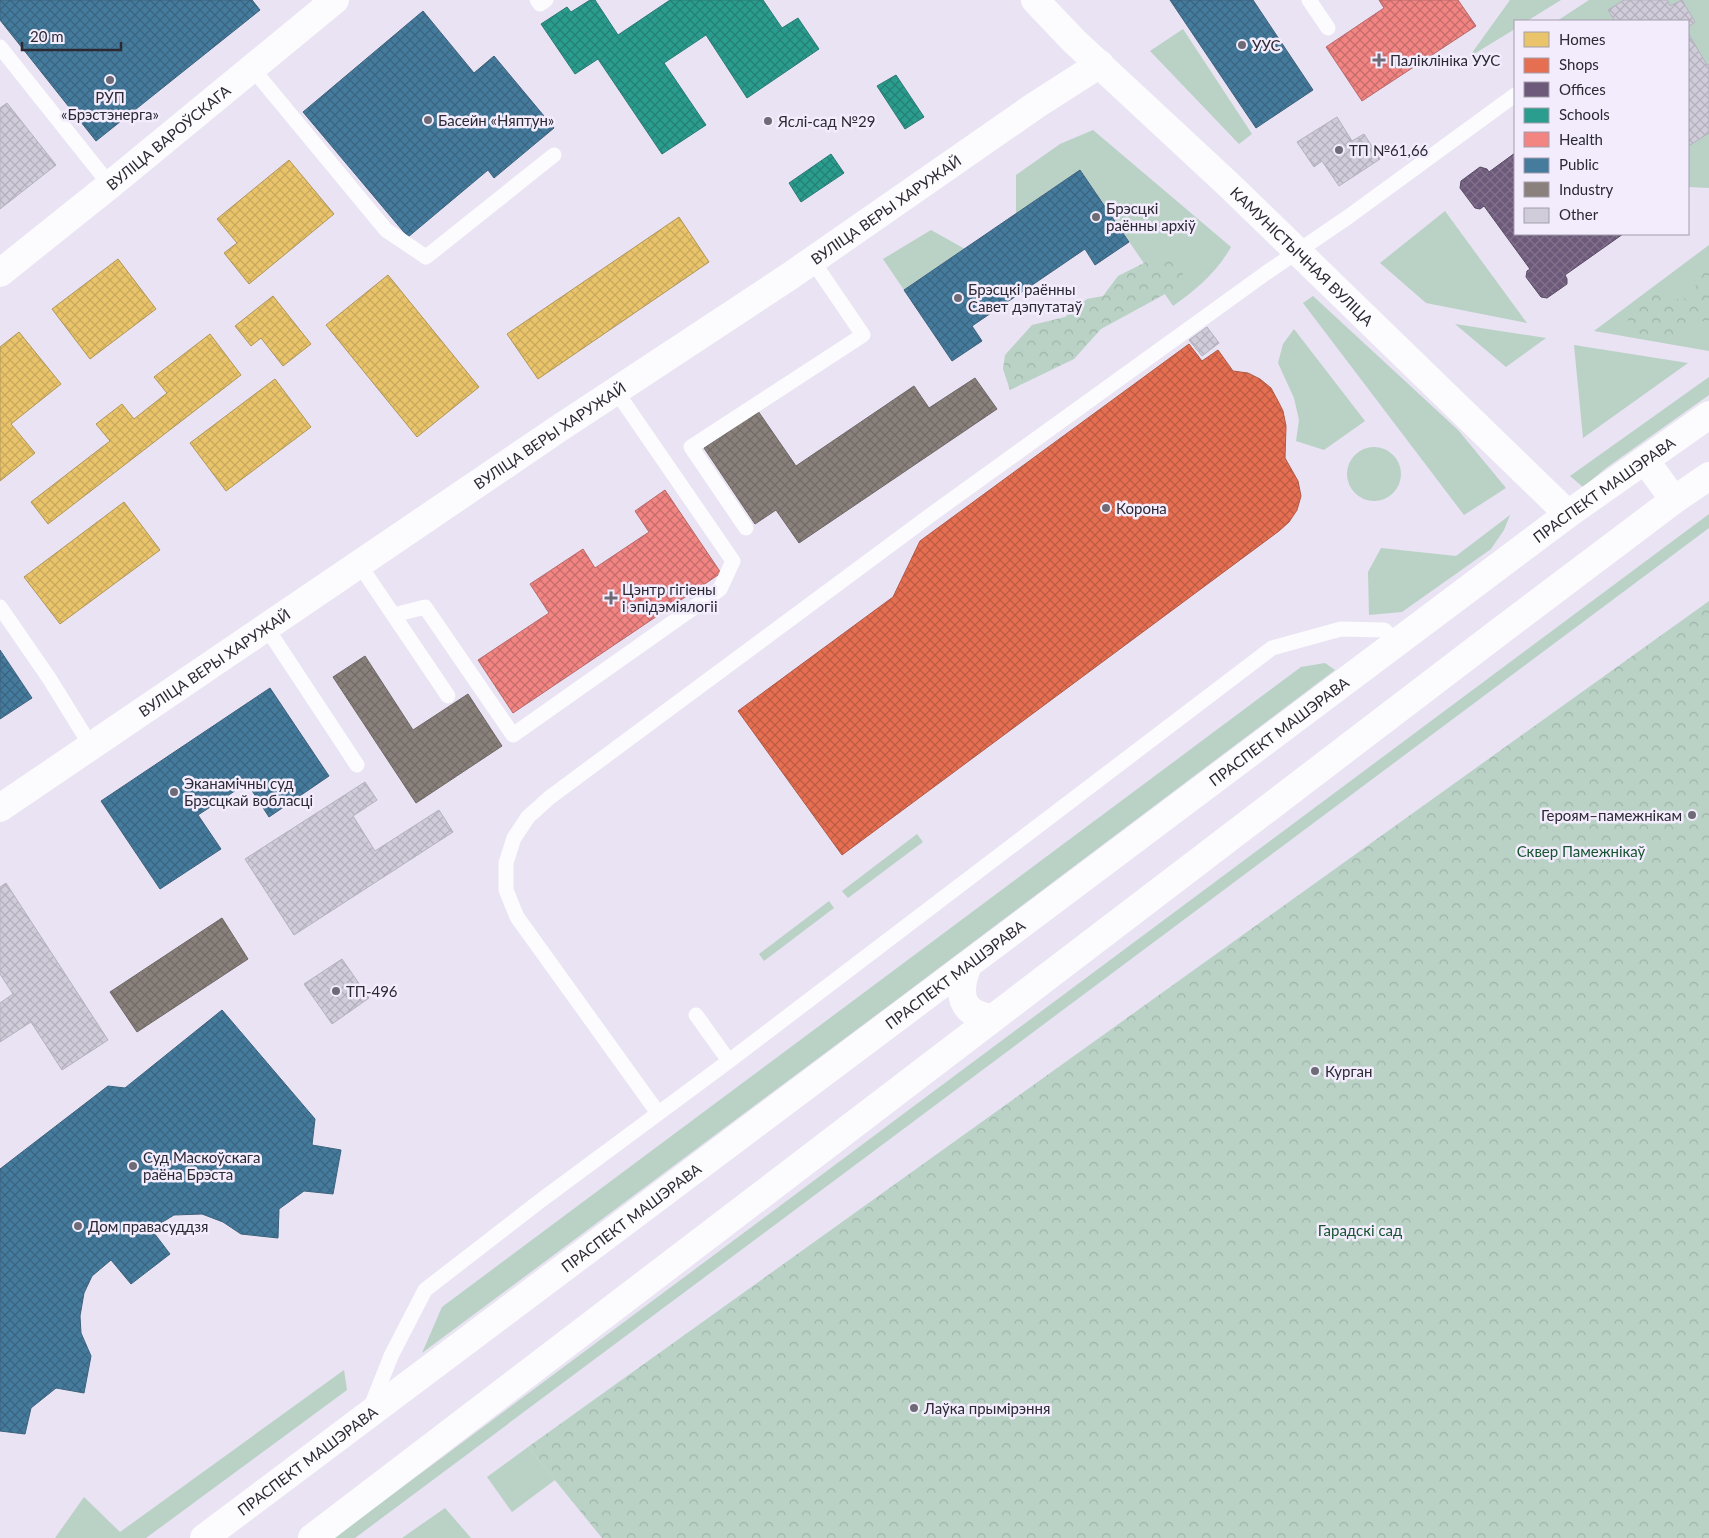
<svg xmlns="http://www.w3.org/2000/svg" width="1709" height="1538" viewBox="0 0 1709 1538" font-family="Lato,sans-serif">
  <style>
    .green { fill: #b9d2c5 }
    .forest { fill: url(#forest-crowns) }
    .homes { fill: url(#homes-cross-hatch); stroke: #b0965a }
    .shops { fill: url(#shops-cross-hatch); stroke: #af5a48 }
    .offices { fill: url(#offices-cross-hatch); stroke: #5a4b65 }
    .schools { fill: url(#schools-cross-hatch); stroke: #2b7a73 }
    .health { fill: url(#health-cross-hatch); stroke: #b7696a }
    .public { fill: url(#public-cross-hatch); stroke: #3e627d }
    .industry { fill: url(#industry-cross-hatch); stroke: #6e6766 }
    .building { fill: url(#building-cross-hatch); stroke: #b5b2bf }
    .lines { fill: none; stroke-linecap: round; stroke-linejoin: round }
    .lane { stroke: #fcfbfd; stroke-width: 15 }
    .street { stroke: #fcfbfd; stroke-width: 28 }
    .primary { stroke: #fcfbfd; stroke-width: 28 }
    .poi-dot { fill: #6e6a76; stroke: #f2ecfd; stroke-width: 2 }
    .labels { text-anchor: middle; dominant-baseline: central; stroke-width: 5; stroke-linejoin: round; paint-order: stroke }
    .poi-label { font-size: 15px; fill: #2c2933; stroke: #f2ecfd; text-anchor: start }
    .street-label { font-size: 15px; fill: #2c2933; stroke: #f2ecfd }
    .park-label { font-size: 15px; fill: #16542f; stroke: #f2ecfd }
  </style>
  <defs>
    <pattern id="forest-crowns" width="20" height="18" patternUnits="userSpaceOnUse" patternTransform="scale(1.25)"><rect width="20" height="18" fill="#b9d2c5"/><path d="M2 6a3 3 0 1 1 6 0M12 15a3 3 0 1 1 6 0" fill="none" stroke="#9fb4aa"/></pattern>
    <pattern id="homes-cross-hatch" width="8" height="8" patternUnits="userSpaceOnUse" patternTransform="scale(1.25)"><rect width="8" height="8" fill="#e9c46a"/><path d="M0 0l8 8M0 8l8-8" fill="none" stroke="#c8a85c"/></pattern>
    <pattern id="shops-cross-hatch" width="8" height="8" patternUnits="userSpaceOnUse" patternTransform="scale(1.25)"><rect width="8" height="8" fill="#e76f51"/><path d="M0 0l8 8M0 8l8-8" fill="none" stroke="#bb5b44"/></pattern>
    <pattern id="offices-cross-hatch" width="8" height="8" patternUnits="userSpaceOnUse" patternTransform="scale(1.25)"><rect width="8" height="8" fill="#6d597a"/><path d="M0 0l8 8M0 8l8-8" fill="none" stroke="#82728c"/></pattern>
    <pattern id="schools-cross-hatch" width="8" height="8" patternUnits="userSpaceOnUse" patternTransform="scale(1.25)"><rect width="8" height="8" fill="#2a9d8f"/><path d="M0 0l8 8M0 8l8-8" fill="none" stroke="#248075"/></pattern>
    <pattern id="health-cross-hatch" width="8" height="8" patternUnits="userSpaceOnUse" patternTransform="scale(1.25)"><rect width="8" height="8" fill="#f28482"/><path d="M0 0l8 8M0 8l8-8" fill="none" stroke="#c46c6b"/></pattern>
    <pattern id="public-cross-hatch" width="8" height="8" patternUnits="userSpaceOnUse" patternTransform="scale(1.25)"><rect width="8" height="8" fill="#457b9d"/><path d="M0 0l8 8M0 8l8-8" fill="none" stroke="#3a6581"/></pattern>
    <pattern id="industry-cross-hatch" width="8" height="8" patternUnits="userSpaceOnUse" patternTransform="scale(1.25)"><rect width="8" height="8" fill="#8a817c"/><path d="M0 0l8 8M0 8l8-8" fill="none" stroke="#716a66"/></pattern>
    <pattern id="building-cross-hatch" width="8" height="8" patternUnits="userSpaceOnUse" patternTransform="scale(1.25)"><rect width="8" height="8" fill="#d0ccd9"/><path d="M0 0l8 8M0 8l8-8" fill="none" stroke="#b3afbb"/></pattern>
  </defs>
  <rect width="100%" height="100%" fill="#e9e3f3"/>
  <!-- green -->
  <g class="green">
    <polygon points="1510,0 1561,0 1527,21 1515,21 1515,29 1469,57"/>
    <polygon points="1589,0 1709,0 1709,188 1688,187 1688,21 1557,21"/>
    <polygon points="1183,29 1252,134 1239,144 1150,51"/>
    <path d="M1093 130 1231 247C1216 273 1197 289 1173 306L1081 171 1016 214V175L1060 144Z"/>
    <polygon points="1445,211 1527,323 1426,303 1380,263"/>
    <polygon points="931,230 965,249 904,290 883,259"/>
    <polygon points="1709,245 1709,351 1594,331"/>
    <polygon points="1313,296 1458,430 1506,488 1464,515 1303,303"/>
    <polygon points="1455,324 1546,338 1506,367"/>
    <polygon points="1294,329 1365,421 1324,450 1296,441 1299,420 1294,398 1278,363 1283,344"/>
    <polygon points="1574,345 1688,363 1583,438"/>
    <polygon points="1709,377 1709,395 1606,468 1583,487 1570,476"/>
    <circle cx="1374" cy="474" r="27"/>
    <polygon points="1709,514 1709,528 355,1538 334,1538"/>
    <polygon points="1510,515 1504,530 1491,549 1402,612 1369,615 1368,572 1381,548 1456,556"/>
    <polygon points="1325,663 1335,670 887,1007 422,1353 442,1307 1301,667"/>
    <polygon points="917,834 923,842 848,898 842,891"/>
    <polygon points="829,901 834,908 764,961 759,954"/>
    <polygon points="344,1370 347,1390 146,1538 55,1538 84,1497 120,1532"/>
    <polygon points="528,1447 555,1480 512,1512 487,1477"/>
    <polygon points="445,1508 471,1538 402,1538"/>
  </g>
  <!-- forest -->
  <g class="forest">
    <polygon points="1709,254 1709,326 1703,321 1693,324 1680,341 1641,335 1627,319 1640,302 1658,292 1681,300 1697,294 1694,276"/>
    <polygon points="1160,255 1169,257 1184,271 1178,287 1101,329 1074,359 1010,390 1003,369 1005,355 1032,325 1065,317 1087,299 1103,296 1118,276"/>
    <polygon points="1709,601 1709,1538 602,1538 528,1447"/>
  </g>
  <!-- homes -->
  <g class="homes">
    <polygon points="289,160 334,214 249,284 224,253 237,243 217,219"/>
    <polygon points="679,217 709,262 538,379 507,334"/>
    <polygon points="118,259 156,309 90,359 52,309"/>
    <polygon points="388,275 479,387 417,437 326,325"/>
    <polygon points="273,296 311,344 283,366 261,338 251,346 235,326"/>
    <polygon points="19,332 61,384 11,424 35,453 0,481 0,347"/>
    <polygon points="210,334 241,375 48,524 31,502 110,441 96,424 122,404 134,419 167,393 154,377"/>
    <polygon points="275,379 311,427 226,491 190,443"/>
    <polygon points="124,502 160,550 60,624 24,577"/>
  </g>
  <!-- shops -->
  <polygon class="shops" points="1189,344 1202,361 1218,350 1233,371 1248,373 1260,379 1271,388 1278,401 1283,411 1286,426 1285,458 1298,481 1301,496 1297,510 1289,522 1279,531 842,855 738,711 893,597 920,541"/>
  <!-- offices -->
  <polygon class="offices" points="1515,153 1515,234 1623,234 1565,275 1567,279 1567,284 1547,298 1541,297 1526,277 1527,271 1530,269 1484,206 1480,209 1475,208 1460,188 1461,181 1480,167 1487,169 1489,172"/>
  <!-- schools -->
  <g class="schools">
    <polygon points="590,0 595,0 618,35 670,0 763,0 782,28 798,18 819,49 747,98 706,35 664,63 706,125 662,154 598,59 575,74 541,24 567,7 571,12"/>
    <polygon points="896,75 924,117 905,129 877,86"/>
    <polygon points="831,154 844,173 801,202 789,183"/>
  </g>
  <!-- health -->
  <g class="health">
    <polygon points="1379,0 1458,0 1476,26 1362,101 1326,47 1384,8"/>
    <polygon points="665,490 721,573 513,713 478,660 549,613 530,584 583,549 595,568 649,532 635,511"/>
  </g>
  <!-- public -->
  <g class="public">
    <polygon points="0,0 252,0 260,10 96,141 0,20"/>
    <polygon points="1170,0 1253,0 1313,90 1256,128"/>
    <polygon points="423,11 474,73 494,56 554,128 494,178 488,170 408,237 303,112"/>
    <polygon points="1080,170 1129,242 1095,265 1085,249 972,326 982,341 952,361 904,290"/>
    <polygon points="0,650 32,698 0,719"/>
    <polygon points="270,688 329,776 269,817 247,783 198,815 221,849 160,889 101,801"/>
    <polygon points="222,1010 315,1119 312,1145 341,1150 333,1194 304,1191 279,1209 278,1238 241,1234 223,1222 202,1214 174,1215 151,1229 170,1254 131,1284 111,1260 92,1276 84,1293 80,1316 81,1333 91,1356 84,1393 56,1388 31,1408 25,1434 0,1431 0,1169 108,1086 125,1088"/>
  </g>
  <!-- industry -->
  <g class="industry">
    <polygon points="975,378 997,409 799,543 776,510 755,524 704,448 758,411 796,466 914,386 929,408"/>
    <polygon points="365,656 413,730 468,694 502,746 416,803 333,677"/>
    <polygon points="222,918 248,959 137,1032 110,992"/>
  </g>
  <!-- building -->
  <g class="building">
    <polygon points="1624,0 1667,0 1670,6 1682,0 1695,22 1688,27 1688,21 1615,21 1608,10"/>
    <polygon points="1688,33 1707,65 1709,64 1709,133 1690,145 1688,142"/>
    <polygon points="7,103 56,165 0,209 0,108"/>
    <polygon points="1337,117 1352,141 1364,134 1380,159 1339,186 1322,161 1314,167 1297,142"/>
    <polygon points="1207,327 1219,343 1202,356 1189,340"/>
    <polygon points="365,782 377,800 353,816 375,851 439,810 453,832 294,935 245,859"/>
    <polygon points="6,883 108,1040 62,1070 31,1022 0,1042 0,1003 13,994 0,974 0,887"/>
    <polygon points="342,959 369,998 332,1024 304,984"/>
  </g>
  <g class="lines">
    <!-- lane -->
    <g class="lane">
      <polyline points="537,0 540,4 546,0"/>
      <polyline points="1309,0 1328,28"/>
      <polyline points="0,47 110,185"/>
      <polyline points="252,68 386,230 426,257 554,155"/>
      <polyline points="746,528 691,447 863,335 812,260"/>
      <polyline points="359,564 448,696"/>
      <polyline points="0,607 49,678 91,746"/>
      <polyline points="394,615 425,607 513,735 720,589 733,561 616,391"/>
      <polyline points="266,627 357,765"/>
      <polyline points="696,1015 729,1061"/>
      <polyline points="658,1113 517,917 506,890 506,863 514,838 528,817 549,798 932,514 1266,273 1348,217 1515,95"/>
      <polyline points="370,1409 391,1356 425,1290 540,1201 729,1061 1272,648 1341,629 1384,630 1398,642"/>
    </g>
    <!-- street -->
    <g class="street">
      <path id="s1" d="M1035 0 1074 41 1230 186 1568 514"/>
      <path id="s2" d="M0 273 110 185 335 0"/>
      <path id="s3" d="M0 808 558 429 790 276 1036 105 1100 64"/>
    </g>
    <!-- primary -->
    <g class="primary">
      <polyline points="1645,460 1674,500"/>
      <path d="M968 965C957 993 959 1014 993 1018"/>
      <path id="s4" d="M204 1538 1568 514 1709 415"/>
      <polyline points="312,1538 1499,632 1674,500 1709,476"/>
    </g>
  </g>
  <!-- markers -->
  <g class="poi-dot">
    <circle cx="1242" cy="45" r="5"/>
    <path d="M1376.5 52.5h5v5h5v5h-5v5h-5v-5h-5v-5h5z"/>
    <circle cx="110" cy="80" r="5"/>
    <circle cx="428" cy="120" r="5"/>
    <circle cx="768" cy="121" r="5"/>
    <circle cx="1339" cy="150" r="5"/>
    <circle cx="1096" cy="217" r="5"/>
    <circle cx="958" cy="298" r="5"/>
    <circle cx="1106" cy="508" r="5"/>
    <path d="M608.5 590.5h5v5h5v5h-5v5h-5v-5h-5v-5h5z"/>
    <circle cx="174" cy="792" r="5"/>
    <circle cx="1692" cy="815" r="5"/>
    <circle cx="336" cy="991" r="5"/>
    <circle cx="1315" cy="1071" r="5"/>
    <circle cx="133" cy="1166" r="5"/>
    <circle cx="78" cy="1226" r="5"/>
    <circle cx="914" cy="1408" r="5"/>
  </g>
  <g class="labels">
    <!-- poi labels -->
    <g class="poi-label">
      <text x="1252" y="45">УУС</text>
      <text x="1390" y="60">Паліклініка УУС</text>
      <text x="110" y="97" text-anchor="middle">РУП<tspan x="110" dy="17">«Брэстэнерга»</tspan></text>
      <text x="438" y="120">Басейн «Няптун»</text>
      <text x="778" y="121">Яслі-сад №29</text>
      <text x="1349" y="150">ТП №61,66</text>
      <text x="1106" y="208">Брэсцкі<tspan x="1106" dy="17">раённы архіў</tspan></text>
      <text x="968" y="289">Брэсцкі раённы<tspan x="968" dy="17">Савет дэпутатаў</tspan></text>
      <text x="1116" y="508">Корона</text>
      <text x="622" y="589">Цэнтр гігіены<tspan x="622" dy="17">і эпідэміялогіі</tspan></text>
      <text x="184" y="783">Эканамічны суд<tspan x="184" dy="17">Брэсцкай вобласці</tspan></text>
      <text x="1682" y="815" text-anchor="end">Героям–памежнікам</text>
      <text x="346" y="991">ТП-496</text>
      <text x="1325" y="1071">Курган</text>
      <text x="143" y="1157">Суд Маскоўскага<tspan x="143" dy="17">раёна Брэста</tspan></text>
      <text x="88" y="1226">Дом правасуддзя</text>
      <text x="924" y="1408">Лаўка прымірэння</text>
    </g>
    <!-- street labels -->
    <g class="street-label">
      <text stroke="none"><textPath href="#s2" startOffset="216">ВУЛІЦА ВАРОЎСКАГА</textPath></text>
      <text stroke="none"><textPath href="#s3" startOffset="1069">ВУЛІЦА ВЕРЫ ХАРУЖАЙ</textPath></text>
      <text stroke="none"><textPath href="#s1" startOffset="370">КАМУНІСТЫЧНАЯ ВУЛІЦА</textPath></text>
      <text stroke="none"><textPath href="#s3" startOffset="664">ВУЛІЦА ВЕРЫ ХАРУЖАЙ</textPath></text>
      <text stroke="none"><textPath href="#s4" startOffset="1749">ПРАСПЕКТ МАШЭРАВА</textPath></text>
      <text stroke="none"><textPath href="#s3" startOffset="259">ВУЛІЦА ВЕРЫ ХАРУЖАЙ</textPath></text>
      <text stroke="none"><textPath href="#s4" startOffset="1344">ПРАСПЕКТ МАШЭРАВА</textPath></text>
      <text stroke="none"><textPath href="#s4" startOffset="939">ПРАСПЕКТ МАШЭРАВА</textPath></text>
      <text stroke="none"><textPath href="#s4" startOffset="534">ПРАСПЕКТ МАШЭРАВА</textPath></text>
      <text stroke="none"><textPath href="#s4" startOffset="129">ПРАСПЕКТ МАШЭРАВА</textPath></text>
    </g>
    <!-- park labels -->
    <g class="park-label">
      <text x="1581" y="851">Сквер Памежнікаў</text>
      <text x="1360" y="1230">Гарадскі сад</text>
    </g>
  </g>
  <!-- legend -->
  <rect x="1514" y="20" width="175" height="215" fill="#f2ecfd" stroke="#a39eac"/>
  <rect x="1524" y="32" width="25" height="15" fill="#e9c46a" stroke="#a39eac"/>
  <text x="1559" y="45" font-size="15" fill="#2c2933">Homes</text>
  <rect x="1524" y="58" width="25" height="15" fill="#e76f51" stroke="#a39eac"/>
  <text x="1559" y="70" font-size="15" fill="#2c2933">Shops</text>
  <rect x="1524" y="82" width="25" height="15" fill="#6d597a" stroke="#a39eac"/>
  <text x="1559" y="95" font-size="15" fill="#2c2933">Offices</text>
  <rect x="1524" y="108" width="25" height="15" fill="#2a9d8f" stroke="#a39eac"/>
  <text x="1559" y="120" font-size="15" fill="#2c2933">Schools</text>
  <rect x="1524" y="132" width="25" height="15" fill="#f28482" stroke="#a39eac"/>
  <text x="1559" y="145" font-size="15" fill="#2c2933">Health</text>
  <rect x="1524" y="158" width="25" height="15" fill="#457b9d" stroke="#a39eac"/>
  <text x="1559" y="170" font-size="15" fill="#2c2933">Public</text>
  <rect x="1524" y="182" width="25" height="15" fill="#8a817c" stroke="#a39eac"/>
  <text x="1559" y="195" font-size="15" fill="#2c2933">Industry</text>
  <rect x="1524" y="208" width="25" height="15" fill="#d0ccd9" stroke="#a39eac"/>
  <text x="1559" y="220" font-size="15" fill="#2c2933">Other</text>
  <!-- scale -->
  <path d="M22 42v8h99v-8" fill="none" stroke="#2c2933" stroke-width="2.5"/>
  <text x="30" y="42" font-size="15" fill="#2c2933" stroke="#f2ecfd" stroke-width="4" paint-order="stroke">20 m</text>
</svg>
